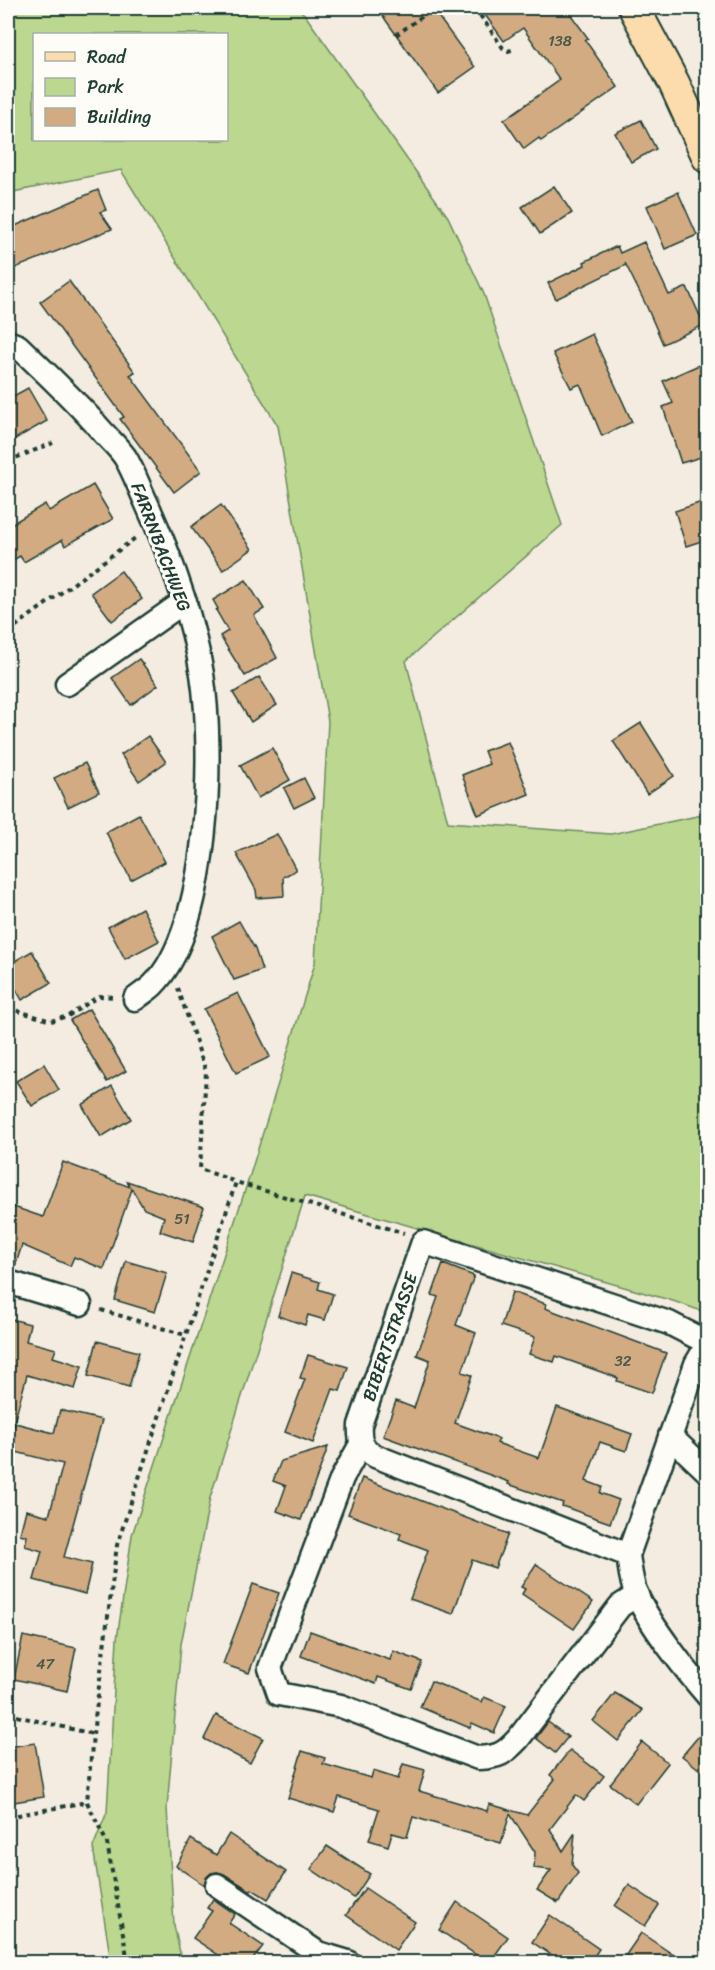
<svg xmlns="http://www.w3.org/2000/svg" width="715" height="1970" viewBox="0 0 715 1970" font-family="Sriracha,sans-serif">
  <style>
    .green { fill: #bcd78f; stroke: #6e8a62; stroke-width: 1.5; fill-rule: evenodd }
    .building { fill: #d2ab83; stroke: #1f3d34; stroke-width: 1.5 }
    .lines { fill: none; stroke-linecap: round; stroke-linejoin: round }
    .minor-casing { stroke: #1f3d34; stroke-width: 27 }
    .major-casing { stroke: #1f3d34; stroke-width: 34 }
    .path { stroke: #1f3d34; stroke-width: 4; stroke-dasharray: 4.5 4.5; stroke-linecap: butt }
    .minor { stroke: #fdfcf7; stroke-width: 22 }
    .major { stroke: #fcdcac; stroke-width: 30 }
    .labels { text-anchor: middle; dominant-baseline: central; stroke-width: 6; stroke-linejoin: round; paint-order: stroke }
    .number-label { font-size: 15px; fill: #4c5848 }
    .street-label { font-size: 18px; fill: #1f3d34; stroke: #fdfcf7 }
  </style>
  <rect width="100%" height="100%" fill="#f4ece0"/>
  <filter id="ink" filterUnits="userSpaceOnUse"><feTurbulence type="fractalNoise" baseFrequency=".0167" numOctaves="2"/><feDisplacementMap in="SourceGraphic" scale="12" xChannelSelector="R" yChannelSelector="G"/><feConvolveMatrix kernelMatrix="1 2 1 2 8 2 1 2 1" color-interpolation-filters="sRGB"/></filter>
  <g filter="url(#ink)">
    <!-- green -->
    <path class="green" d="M8 8H298L305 15 448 217 484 294 562 525 406 661 448 822 611 834 707 814V1313L673 1301 305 1196 210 1498 181 1644 167 1808 174 1925 182 1962H111L93 1847 107 1812 117 1639 132 1535 250 1175 315 963 328 721 278 426 121 170 8 193ZM34 34H226V140H34Z"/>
    <!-- building -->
    <g class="building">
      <polygon points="377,8 432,8 475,67 438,93"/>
      <polygon points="480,8 566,8 588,38 585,40 618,87 541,141 539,138 524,149 504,120 560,80 523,28 504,41"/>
      <polygon points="641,120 656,149 631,162 615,133"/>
      <polygon points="554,186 572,213 540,234 522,207"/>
      <polygon points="98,190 106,210 100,212 112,229 8,271 8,229"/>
      <polygon points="678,192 697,235 665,249 647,206"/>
      <polygon points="644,242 669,295 687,287 704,325 663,344 646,305 625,263 626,265 556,299 548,283 585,265 584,262 617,246 620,253"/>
      <polygon points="69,281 135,372 130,375 201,471 174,492 120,419 124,417 40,302"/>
      <polygon points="592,334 632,422 602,436 580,384 571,388 553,353"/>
      <polygon points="708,361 708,455 681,463 663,407 673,403 663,381"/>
      <polygon points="28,388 47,421 8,443 8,399"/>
      <polygon points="93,485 113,519 65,546 62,540 24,562 20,556 8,563 8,526 45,504 49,511"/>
      <polygon points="708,500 708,539 686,546 675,511"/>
      <polygon points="221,505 252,549 223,570 191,527"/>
      <polygon points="121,571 142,599 112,621 91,593"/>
      <polygon points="246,580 264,609 254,615 277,658 245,676 220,636 228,631 216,610 218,609 213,600"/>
      <polygon points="139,659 158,685 131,705 112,678"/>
      <polygon points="259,677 277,705 251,722 233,693"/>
      <polygon points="641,723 674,776 647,794 613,741"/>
      <polygon points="148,736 166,762 139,781 121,755"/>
      <polygon points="508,742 529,794 478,815 462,775 489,764 484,751"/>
      <polygon points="272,748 290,780 258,798 240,765"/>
      <polygon points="85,763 99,792 68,807 54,778"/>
      <polygon points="304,778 314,798 294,808 284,788"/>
      <polygon points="139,814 165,862 131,880 106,832"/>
      <polygon points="277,834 296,870 283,877 284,896 257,898 256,890 236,853"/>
      <polygon points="142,908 159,941 125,959 108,927"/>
      <polygon points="239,921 255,949 262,970 234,980 212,936"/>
      <polygon points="32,951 51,983 22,1000 8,975 8,965"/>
      <polygon points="238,993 270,1057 236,1073 204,1009"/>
      <polygon points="89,1009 126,1071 107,1082 70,1020"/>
      <polygon points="44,1064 59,1090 32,1106 16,1081"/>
      <polygon points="112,1086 131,1119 101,1137 82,1105"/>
      <polygon points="63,1162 130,1187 127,1181 204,1207 193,1242 160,1231 164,1217 144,1209 132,1189 104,1269 74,1257 70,1266 22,1245 14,1270 8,1269 8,1205 43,1217"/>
      <polygon points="126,1261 167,1273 155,1312 115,1300"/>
      <polygon points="443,1264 474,1276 456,1325 476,1333 462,1372 472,1375 455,1423 499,1439 497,1443 539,1458 557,1407 632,1434 626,1451 600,1442 586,1481 602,1487 600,1493 619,1500 610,1523 562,1506 563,1503 508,1484 509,1482 383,1436 396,1401 414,1408 430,1360 417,1355 438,1297 432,1295"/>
      <polygon points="291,1273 320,1282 318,1289 333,1294 325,1320 308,1315 305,1325 278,1316"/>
      <polygon points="512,1292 546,1304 545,1308 666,1353 652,1393 617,1381 618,1378 556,1356 554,1362 529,1354 535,1337 501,1326"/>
      <polygon points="8,1318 30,1324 26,1341 56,1349 53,1357 82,1366 75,1389 27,1375 13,1426 8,1426"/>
      <polygon points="97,1341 139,1352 129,1387 88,1376"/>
      <polygon points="308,1355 348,1367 340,1391 333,1389 313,1443 285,1432 305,1379 300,1378"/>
      <polygon points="60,1410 102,1420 64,1557 92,1564 85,1594 34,1580 42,1551 25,1546 27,1536 20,1534 26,1510 49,1516 63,1464 8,1450 15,1423 54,1433"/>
      <polygon points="328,1447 301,1520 277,1511 286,1486 273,1481 281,1461"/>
      <polygon points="362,1478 508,1534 495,1568 472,1560 453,1614 410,1599 428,1550 399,1539 401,1534 348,1514"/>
      <polygon points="536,1564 593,1602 574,1629 522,1594 525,1589 521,1587"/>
      <polygon points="253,1584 279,1593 249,1673 223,1664"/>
      <polygon points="310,1631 390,1660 393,1651 422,1662 411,1689 378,1677 376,1684 301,1656"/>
      <polygon points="23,1636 76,1648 67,1691 14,1679"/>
      <polygon points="431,1681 482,1702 484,1697 506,1706 494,1733 472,1723 470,1728 420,1707"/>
      <polygon points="615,1693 643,1710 618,1741 593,1721"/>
      <polygon points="216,1715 263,1738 250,1763 204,1739"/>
      <polygon points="548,1722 568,1737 555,1753 536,1738"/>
      <polygon points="708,1725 708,1776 682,1756"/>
      <polygon points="642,1742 668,1763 636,1804 610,1784"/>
      <polygon points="35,1743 44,1797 8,1803 8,1747"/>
      <polygon points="570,1750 604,1776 584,1801 576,1795 550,1829 563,1851 575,1833 572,1865 578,1873 558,1903 537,1890 551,1870 534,1868 535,1852 510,1814 501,1843 413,1817 407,1837 392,1833 388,1846 369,1840 379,1809 339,1797 334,1812 288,1798 302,1751 325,1758 323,1764 371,1778 373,1771 398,1779 403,1764 425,1770 419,1791 487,1811 489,1804 527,1815 555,1779 550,1775"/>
      <polygon points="229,1834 286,1872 268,1899 252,1889 251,1891 224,1874 217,1872 211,1873 206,1878 204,1885 176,1866 191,1839 216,1855"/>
      <polygon points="327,1846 370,1874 354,1898 311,1869"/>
      <polygon points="629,1885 659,1905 645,1926 615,1906"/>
      <polygon points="365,1888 415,1922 396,1950 346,1915"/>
      <polygon points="213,1899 235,1914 229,1923 263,1946 251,1962 229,1962 193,1938 212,1911 207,1908"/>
      <polygon points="457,1902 508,1937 490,1962 487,1962 439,1930"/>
      <polygon points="550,1915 599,1949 590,1962 562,1962 532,1942"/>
      <polygon points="641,1933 684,1962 621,1962"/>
    </g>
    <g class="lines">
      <!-- minor casing -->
      <g class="minor-casing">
        <g id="minor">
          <path d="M8 342 18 346C46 373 75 400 101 430 108 438 118 447 125 457 133 470 139 487 146 502 171 557 192 614 202 674 214 750 210 928 153 985 148 990 141 994 135 999"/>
          <polyline points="67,684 185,601"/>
          <polyline points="8,1282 80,1304"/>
          <path d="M708 1344 696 1364 628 1555C630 1568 631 1583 637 1596 651 1626 686 1671 708 1696"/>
          <polyline points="670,1436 708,1472"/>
          <path d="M361 1444 342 1478 270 1668 279 1694 341 1706 478 1758C499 1757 504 1754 518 1739L620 1606 637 1595"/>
          <path d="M628 1555 375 1456C361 1448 359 1440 360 1425L423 1242 669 1323 708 1343"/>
          <polyline points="217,1885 318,1953 348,1962"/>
        </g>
      </g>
      <!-- major casing -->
      <g class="major-casing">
        <polyline id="major" points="634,8 674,83 708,158"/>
      </g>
      <!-- path -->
      <g class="path">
        <polyline points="475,8 503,48 508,51 515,49"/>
        <polyline points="396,35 434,8"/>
        <polyline points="8,461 53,443"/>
        <polyline points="8,632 138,536"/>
        <polyline points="178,988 206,1072 200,1169 236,1182"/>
        <polyline points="8,1008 51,1021 68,1016 99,996 114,997"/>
        <polyline points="101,1310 185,1335"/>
        <polyline points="8,1714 93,1734"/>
        <polyline points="8,1817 87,1802"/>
        <polyline points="128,1962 107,1843 87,1802 93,1734 117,1545 236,1182 404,1233"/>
      </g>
      <!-- minor -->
      <use href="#minor" class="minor"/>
      <!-- major -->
      <use href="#major" class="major"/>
    </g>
  </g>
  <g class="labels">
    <!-- number labels -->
    <g class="number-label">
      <text x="560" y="41">138</text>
      <text x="182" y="1219">51</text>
      <text x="623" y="1361">32</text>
      <text x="45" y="1664">47</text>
    </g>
    <!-- street labels -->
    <g class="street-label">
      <text transform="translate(161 547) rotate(69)">FARRNBACHWEG</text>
      <text transform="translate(390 1337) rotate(-71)">BIBERTSTRASSE</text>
    </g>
  </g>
  <!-- margin -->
  <rect width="715" height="1970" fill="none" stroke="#fdfcf7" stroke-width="30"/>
  <rect x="15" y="15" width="685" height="1940" fill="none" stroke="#1f3d34" stroke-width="2" filter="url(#ink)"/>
  <!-- legend -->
  <rect x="33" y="33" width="195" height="108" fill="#fdfcf7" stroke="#a4b0a9" stroke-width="1.5"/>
  <rect x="45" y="52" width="30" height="9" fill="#fcdcac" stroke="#a4b0a9" stroke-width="1.5"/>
  <text x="87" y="63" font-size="18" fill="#1f3d34">Road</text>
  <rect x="45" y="78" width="30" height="18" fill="#bcd78f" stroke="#a4b0a9" stroke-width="1.5"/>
  <text x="87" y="93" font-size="18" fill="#1f3d34">Park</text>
  <rect x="45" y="108" width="30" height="18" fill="#d2ab83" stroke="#a4b0a9" stroke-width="1.5"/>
  <text x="87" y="123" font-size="18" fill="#1f3d34">Building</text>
</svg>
